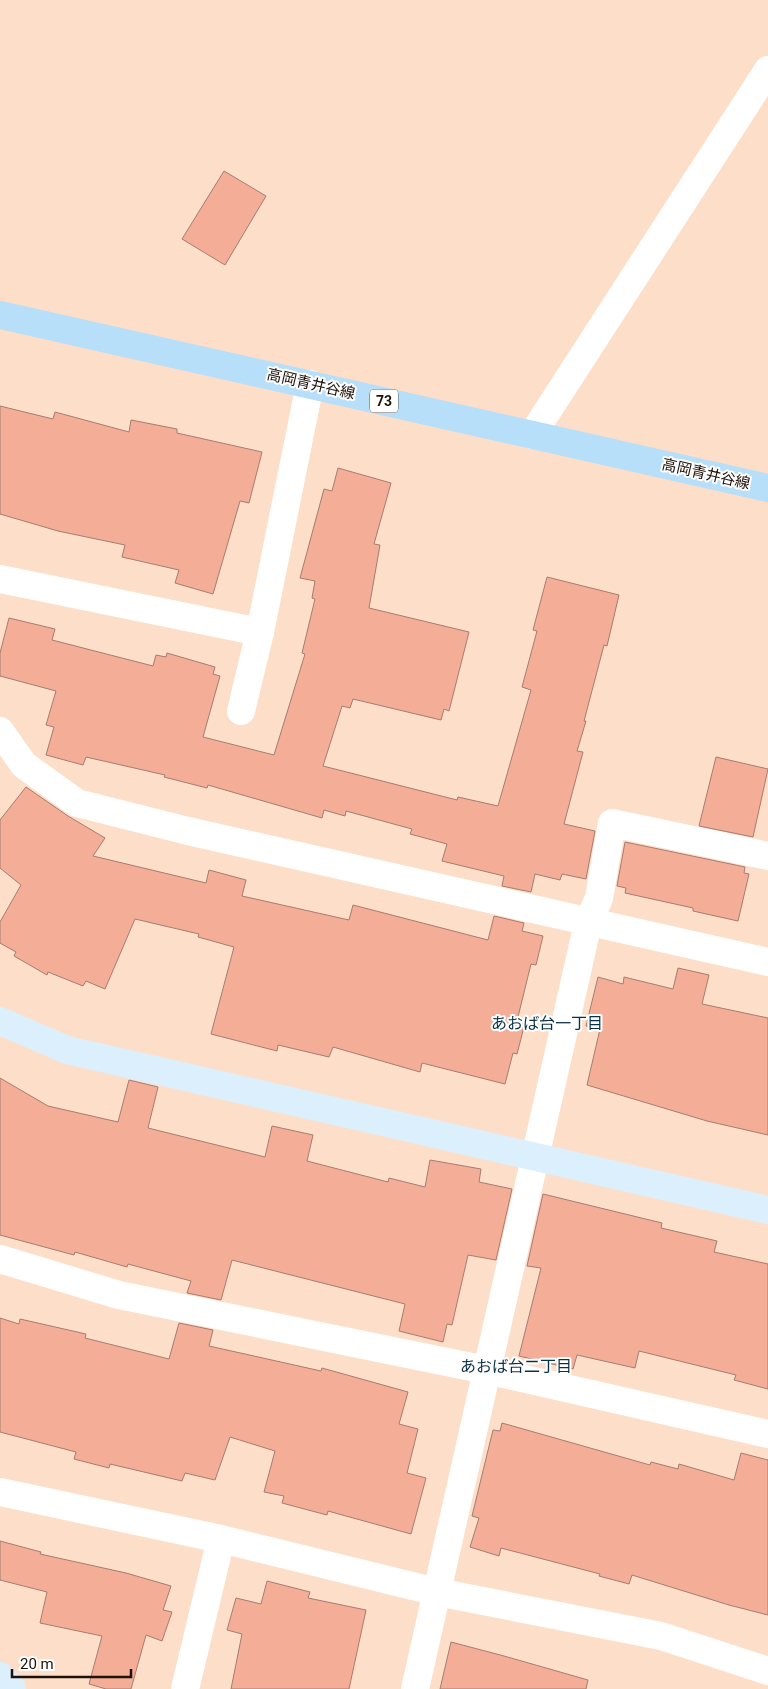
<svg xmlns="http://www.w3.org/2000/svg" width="768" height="1689" viewBox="0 0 768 1689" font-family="Roboto,'Noto Sans JP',sans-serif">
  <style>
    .building { fill: #f4ae97; stroke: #a67c6f }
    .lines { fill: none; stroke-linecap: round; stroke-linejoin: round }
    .street { stroke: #fff; stroke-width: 28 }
    .secondary { stroke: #dbeffc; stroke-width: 28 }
    .primary { stroke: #b7dff9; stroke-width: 28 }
    .labels { text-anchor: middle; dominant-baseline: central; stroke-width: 4; stroke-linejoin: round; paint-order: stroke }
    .shield { fill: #fff; stroke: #625852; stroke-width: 1 }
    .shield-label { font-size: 14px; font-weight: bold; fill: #1e1108 }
    .street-label { font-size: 15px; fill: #1e1108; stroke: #fff }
    .neighbourhood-label { font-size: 16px; fill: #093249; stroke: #fff }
  </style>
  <rect width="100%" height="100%" fill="#fddfc9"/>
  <!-- building -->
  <g class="building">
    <polygon points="224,171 266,196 225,265 182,239"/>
    <polygon points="0,406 53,419 55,412 129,432 131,420 177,429 177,433 262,452 249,503 240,501 213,594 175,583 179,570 122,557 125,545 58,531 0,514"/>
    <polygon points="338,468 391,483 374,544 380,545 369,608 469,632 449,711 444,709 441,720 353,699 350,708 342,706 323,766 457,800 458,797 498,806 531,690 522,687 537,631 533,630 547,577 619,595 607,646 604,645 584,721 586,721 577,751 583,752 564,824 595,831 586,879 562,874 560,880 535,874 531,892 502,886 504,876 442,861 447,844 410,834 412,829 346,811 345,816 324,810 322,818 208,785 207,788 164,777 165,775 86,757 83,765 46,755 54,727 46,725 56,691 0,676 0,653 9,618 55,629 52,640 153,666 156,655 166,657 167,653 215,667 213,674 220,676 203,737 274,755 305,654 302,653 315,599 312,598 315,581 300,578 324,489 332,491"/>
    <polygon points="716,757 768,769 753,837 699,826"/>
    <polygon points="26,787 68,816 105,838 93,856 206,883 209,870 246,880 242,896 349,920 353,905 488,940 494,916 524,923 522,931 543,936 536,965 531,964 517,1021 525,1023 517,1054 513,1053 505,1084 422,1063 420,1072 333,1047 329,1057 278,1045 277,1051 211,1034 234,947 198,937 199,934 135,919 105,989 86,981 83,986 48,972 47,975 14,956 16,952 0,943 0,922 21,885 0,868 0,820"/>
    <polygon points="625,842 745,867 744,873 749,874 738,921 693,911 693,908 625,893 626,888 617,886"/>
    <polygon points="678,968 709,975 702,1004 768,1018 768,1135 707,1121 587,1085 600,1029 586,1026 598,977 623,984 624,977 673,989"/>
    <polygon points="0,1078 48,1106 118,1122 129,1080 158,1087 148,1128 265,1157 272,1126 313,1135 307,1161 388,1182 389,1178 425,1187 430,1160 481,1169 479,1182 512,1189 496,1260 468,1255 452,1325 447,1324 443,1342 399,1331 405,1304 232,1260 221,1300 187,1293 191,1281 128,1264 127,1267 75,1252 74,1255 0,1235"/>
    <polygon points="543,1194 662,1223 661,1228 717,1241 714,1252 768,1264 768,1389 734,1380 736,1375 639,1351 635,1368 577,1355 573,1369 519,1356 541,1268 527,1266"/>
    <polygon points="0,1318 19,1324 20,1319 86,1334 85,1338 169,1359 179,1323 213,1330 209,1346 321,1371 322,1368 408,1392 399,1424 418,1429 407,1473 426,1478 411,1534 328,1511 327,1515 282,1503 284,1496 264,1492 275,1451 230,1437 215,1480 185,1473 182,1481 110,1464 109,1468 74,1459 76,1452 0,1432"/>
    <polygon points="502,1423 650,1465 651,1462 678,1469 679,1464 734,1480 741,1453 768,1460 768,1615 729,1605 632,1575 629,1584 599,1576 600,1574 501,1548 499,1556 470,1547 479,1518 472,1516 493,1430 500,1431"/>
    <polygon points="0,1541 41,1552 40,1554 126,1573 171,1586 163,1610 172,1612 162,1641 146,1635 131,1689 106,1689 89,1684 102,1636 40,1623 47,1592 0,1580"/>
    <polygon points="267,1581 310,1592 308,1598 366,1610 349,1689 231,1689 242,1634 227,1630 236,1598 261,1604"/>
    <polygon points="451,1642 504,1656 588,1680 586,1689 440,1689"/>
  </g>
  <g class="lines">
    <!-- street -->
    <g class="street">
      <polyline points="532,435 768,70"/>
      <polyline points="0,579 260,632"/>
      <polyline points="241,711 260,632 310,384"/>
      <polyline points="0,731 24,765 77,803 188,831 768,962"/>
      <polyline points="0,1259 119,1295 486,1370 768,1434"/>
      <polyline points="0,1492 221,1539 437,1592 661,1636 768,1671"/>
      <polyline points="185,1689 221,1539"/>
      <polyline points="415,1689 588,923 599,898 612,823 768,856"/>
    </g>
    <!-- secondary -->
    <g class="secondary">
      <polyline points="0,1021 67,1050 768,1210"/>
      <polyline points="0,1676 12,1689"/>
    </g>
    <!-- primary -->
    <polyline class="primary" points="0,315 768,488"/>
  </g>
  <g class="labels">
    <!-- shield labels -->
    <rect class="shield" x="370" y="389.5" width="28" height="23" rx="4"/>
    <g class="shield-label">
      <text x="384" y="401">73</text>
    </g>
    <!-- street labels -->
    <g class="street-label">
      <text transform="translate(311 384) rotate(13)">高岡青井谷線</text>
      <text transform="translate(706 474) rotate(13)">高岡青井谷線</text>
    </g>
    <!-- neighbourhood labels -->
    <g class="neighbourhood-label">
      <text x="547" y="1023">あおば台一丁目</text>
      <text x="516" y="1366">あおば台二丁目</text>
    </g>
  </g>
  <!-- scale -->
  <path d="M12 1669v8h119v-8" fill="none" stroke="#1e1108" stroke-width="2.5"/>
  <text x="20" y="1669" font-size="15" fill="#1e1108" stroke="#ffffff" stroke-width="4" paint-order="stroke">20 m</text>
</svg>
